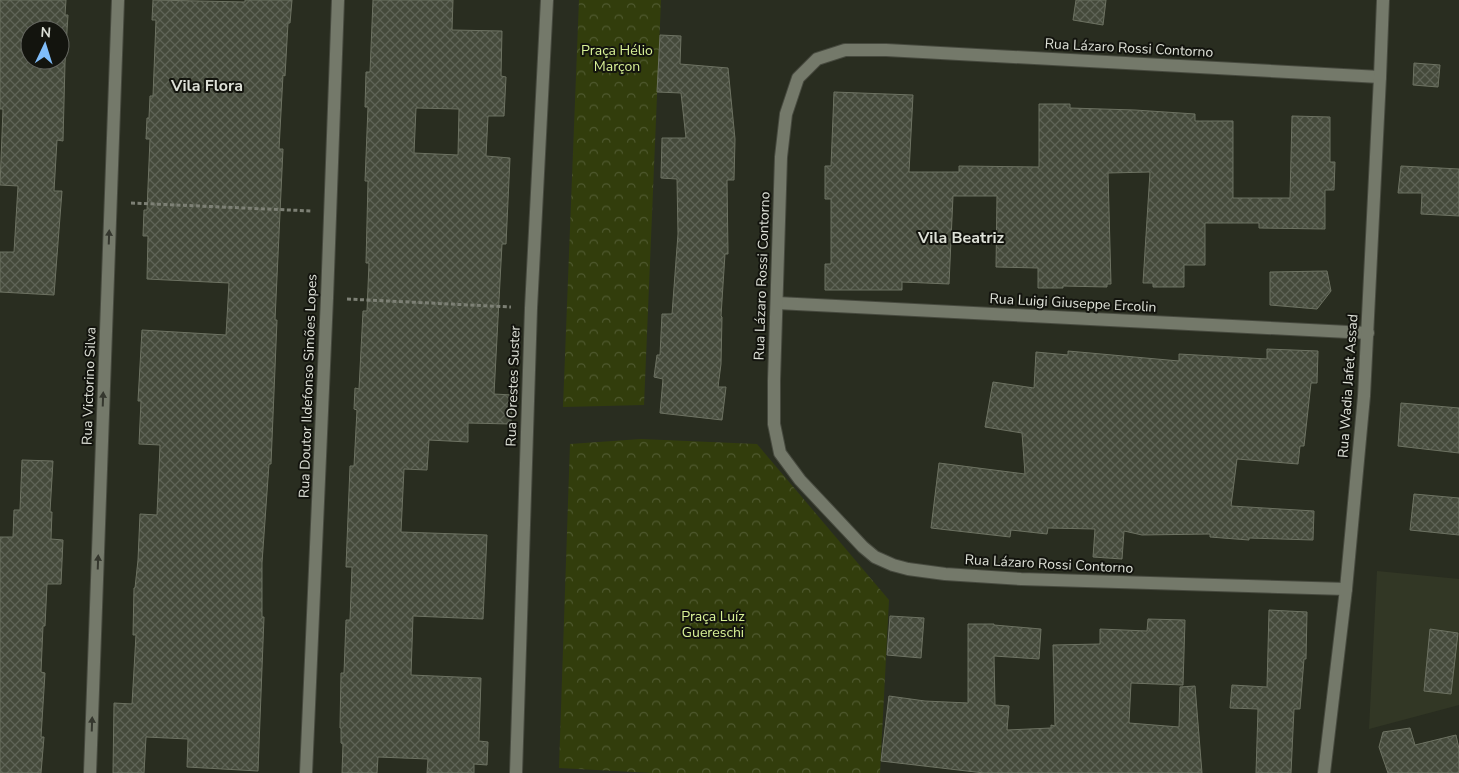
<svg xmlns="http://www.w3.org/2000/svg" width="1459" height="773" viewBox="0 0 1459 773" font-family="'Nunito Sans',sans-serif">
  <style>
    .built { fill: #323725 }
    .park { fill: url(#park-crowns) }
    .building { fill: url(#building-cross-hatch); stroke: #6d7262; fill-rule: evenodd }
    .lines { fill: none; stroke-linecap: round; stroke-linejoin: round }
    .minor-casing { stroke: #474a3f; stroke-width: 14 }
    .path { stroke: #7d8075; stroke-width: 3; stroke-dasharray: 4 2.5; stroke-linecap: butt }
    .minor { stroke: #74796a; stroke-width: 12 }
    .oneway { fill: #35372e }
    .labels { text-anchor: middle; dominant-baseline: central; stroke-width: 4; stroke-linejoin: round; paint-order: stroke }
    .street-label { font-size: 14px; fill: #dee1d8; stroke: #13140e }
    .park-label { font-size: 14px; fill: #d8f196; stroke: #13140e }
    .quarter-label { font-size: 16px; font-weight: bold; fill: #dee1d8; stroke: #13140e }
  </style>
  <defs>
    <pattern id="park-crowns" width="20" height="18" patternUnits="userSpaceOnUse" patternTransform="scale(1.25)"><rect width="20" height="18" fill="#323d0c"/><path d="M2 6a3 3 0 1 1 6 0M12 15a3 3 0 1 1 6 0" fill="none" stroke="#4f592f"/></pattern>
    <pattern id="building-cross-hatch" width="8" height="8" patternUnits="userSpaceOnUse" patternTransform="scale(1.25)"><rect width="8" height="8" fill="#454a3b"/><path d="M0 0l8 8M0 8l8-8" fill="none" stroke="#5f6457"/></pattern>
  </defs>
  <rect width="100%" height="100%" fill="#292d20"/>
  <!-- built -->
  <polygon class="built" points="1377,571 1459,579 1459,705 1369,729"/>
  <!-- park -->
  <g class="park">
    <polygon points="579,0 661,0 644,405 563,407"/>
    <polygon points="641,439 757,444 889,600 880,773 652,773 559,768 570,444"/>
  </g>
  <!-- building -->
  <g class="building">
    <path d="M0 0H66L65 15H68L65 63 63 141 57 140 54 191H62L54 295 0 292V252H14L18 186 0 185 3 109H0ZM30 30H60V60H30Z"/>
    <polygon points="153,0 245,2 245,0 292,0 290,23 288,23 285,76 283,75 279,149 283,149 275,320 277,320 271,464 269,464 262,563 262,617 264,617 258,771 187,767 188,739 146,737 144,773 113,773 114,703 132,704 136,635 133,635 134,588 135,588 138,560 140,514 157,515 160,445 139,444 141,401 138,401 142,330 226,335 229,283 147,279 148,236 143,236 144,210 147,210 150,139 146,139 147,118 149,118 150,96 153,96 156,20 152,20"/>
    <path d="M373 0H453L452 30 502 31 501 76 506 77 504 116H488L486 156 510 158 506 244H502L494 394 512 395 511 424 468 423V442L429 440 427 470 404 469 401 532 487 535 483 619 413 616 411 675 481 678 479 741 488 742 487 765 474 764V773H427L428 759 378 757 377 773H342L343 744 341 743V728H340L341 673H344L346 620H350L352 567H346L350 466H354L357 410 354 409 355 388 359 389 363 311H367L369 263H366L368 181H365L368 107H365L366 72H370ZM416 108 459 109 458 155 414 153Z"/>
    <polygon points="1076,0 1106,0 1103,25 1073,20"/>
    <polygon points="660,35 681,36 680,64 728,68 735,139 734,180 727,180 728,254 725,254 721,316 722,317 721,364 718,387 726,387 722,420 660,413 663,379 654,377 657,355 660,355 662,314 672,314 678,234 677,179 661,178 662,138 686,138 681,93 657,92"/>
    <polygon points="1414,63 1440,65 1438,87 1413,85"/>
    <polygon points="834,92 913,95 909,172 959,172 959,166 1039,167 1039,104 1070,104 1070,108 1135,110 1195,114 1195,121 1233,121 1233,198 1290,198 1292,116 1330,117 1330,162 1335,162 1334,190 1325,190 1325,229 1259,228 1259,223 1205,223 1205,265 1184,265 1184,287 1153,287 1153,283 1143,283 1150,172 1108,173 1111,284 1107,284 1107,287 1063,286 1063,288 1038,288 1038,268 996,267 997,196 953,196 949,284 902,282 902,290 825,290 825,264 831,264 831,199 825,199 825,166 831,166"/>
    <polygon points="1401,166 1459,169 1459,216 1421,214 1422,193 1398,193"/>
    <polygon points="1327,271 1331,291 1317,309 1270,305 1270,272"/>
    <polygon points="1267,349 1318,351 1317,383 1311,383 1304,446 1300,446 1298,464 1237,459 1231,506 1314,511 1313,540 1249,538 1249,540 1210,537 1210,534 1142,535 1124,531 1122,559 1093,557 1095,529 1048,528 1047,534 1011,530 1010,537 931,528 939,463 1025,474 1022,433 985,427 993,382 1034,388 1036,352 1068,355 1068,351 1179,361 1179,354 1267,359"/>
    <polygon points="1401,403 1459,408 1459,453 1398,446"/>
    <polygon points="22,460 53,461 50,512 52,512 51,539 63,540 61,584 47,584 45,626 43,626 41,672 45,673 41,737 44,737 41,773 0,773 0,537 13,537 14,510 20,510"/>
    <polygon points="1414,494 1459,498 1459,535 1410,530"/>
    <polygon points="1269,610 1307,612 1306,659 1304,659 1300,709 1294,709 1291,773 1256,773 1258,709 1230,708 1232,685 1267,687"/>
    <polygon points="890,616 924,618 921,658 887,655"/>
    <polygon points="1148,619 1185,620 1183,685 1131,683 1129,723 1179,727 1180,687 1195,686 1202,773 984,773 881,761 889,696 925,701 968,703 968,624 994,624 994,625 1041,629 1039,659 994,656 995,705 1009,706 1007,730 1051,728 1051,725 1055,726 1053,645 1100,644 1100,629 1147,631"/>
    <polygon points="1430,629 1458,633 1451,694 1424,691"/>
    <polygon points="1410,728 1415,745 1456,735 1459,749 1459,773 1388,773 1379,747 1383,732"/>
  </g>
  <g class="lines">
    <!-- minor casing -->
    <g class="minor-casing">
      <g id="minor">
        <polyline points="777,303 1368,333"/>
        <polyline points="1346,589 1021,579 945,574 908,569 893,565 875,557 863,547 800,480 780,453 774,424 774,381 781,157 786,114 798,78 817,59 845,50 886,50 1380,77"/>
        <polyline points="90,773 118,0"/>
        <polyline points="306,773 327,298 338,0"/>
        <polyline points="516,773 531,308 547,0"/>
        <polyline points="1324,773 1346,589 1364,396 1380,77 1383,0"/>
      </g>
    </g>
    <!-- path -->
    <g class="path">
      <polyline points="131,203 312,211"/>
      <polyline points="347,299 511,307"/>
    </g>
    <!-- minor -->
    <use href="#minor" class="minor"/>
  </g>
  <!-- one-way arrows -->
  <defs><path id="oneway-solid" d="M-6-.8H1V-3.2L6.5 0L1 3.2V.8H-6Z" transform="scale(1.25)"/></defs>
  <g class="oneway">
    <use href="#oneway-solid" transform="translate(109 237) rotate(-88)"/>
    <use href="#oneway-solid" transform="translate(103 399) rotate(-88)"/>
    <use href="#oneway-solid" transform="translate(98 562) rotate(-88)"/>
    <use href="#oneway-solid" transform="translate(92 724) rotate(-88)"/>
  </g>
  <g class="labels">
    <!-- street labels -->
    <g class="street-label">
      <text transform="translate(1129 48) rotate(3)">Rua Lázaro Rossi Contorno</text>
      <text transform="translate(762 276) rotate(-88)">Rua Lázaro Rossi Contorno</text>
      <text transform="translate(1073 303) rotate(3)">Rua Luigi Giuseppe Ercolin</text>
      <text transform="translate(89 386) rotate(-88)">Rua Victorino Silva</text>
      <text transform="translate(308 386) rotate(-88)">Rua Doutor Ildefonso Simões Lopes</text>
      <text transform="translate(513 386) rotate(-88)">Rua Orestes Suster</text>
      <text transform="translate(1348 386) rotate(-86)">Rua Wadia Jafet Assad</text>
      <text transform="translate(1049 564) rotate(3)">Rua Lázaro Rossi Contorno</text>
    </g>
    <!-- park labels -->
    <g class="park-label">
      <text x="617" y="50">Praça Hélio<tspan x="617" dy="16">Marçon</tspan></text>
      <text x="713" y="616">Praça Luíz<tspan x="713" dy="16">Guereschi</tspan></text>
    </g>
    <!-- quarter labels -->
    <g class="quarter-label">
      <text x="207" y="86">Vila Flora</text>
      <text x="961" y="238">Vila Beatriz</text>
    </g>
  </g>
  <!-- north arrow -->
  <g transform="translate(45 45) rotate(4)"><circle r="24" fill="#13140e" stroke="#64665f"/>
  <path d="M0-4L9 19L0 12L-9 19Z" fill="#80bdfa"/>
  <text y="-8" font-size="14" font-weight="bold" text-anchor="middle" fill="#dee1d8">N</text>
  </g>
</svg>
